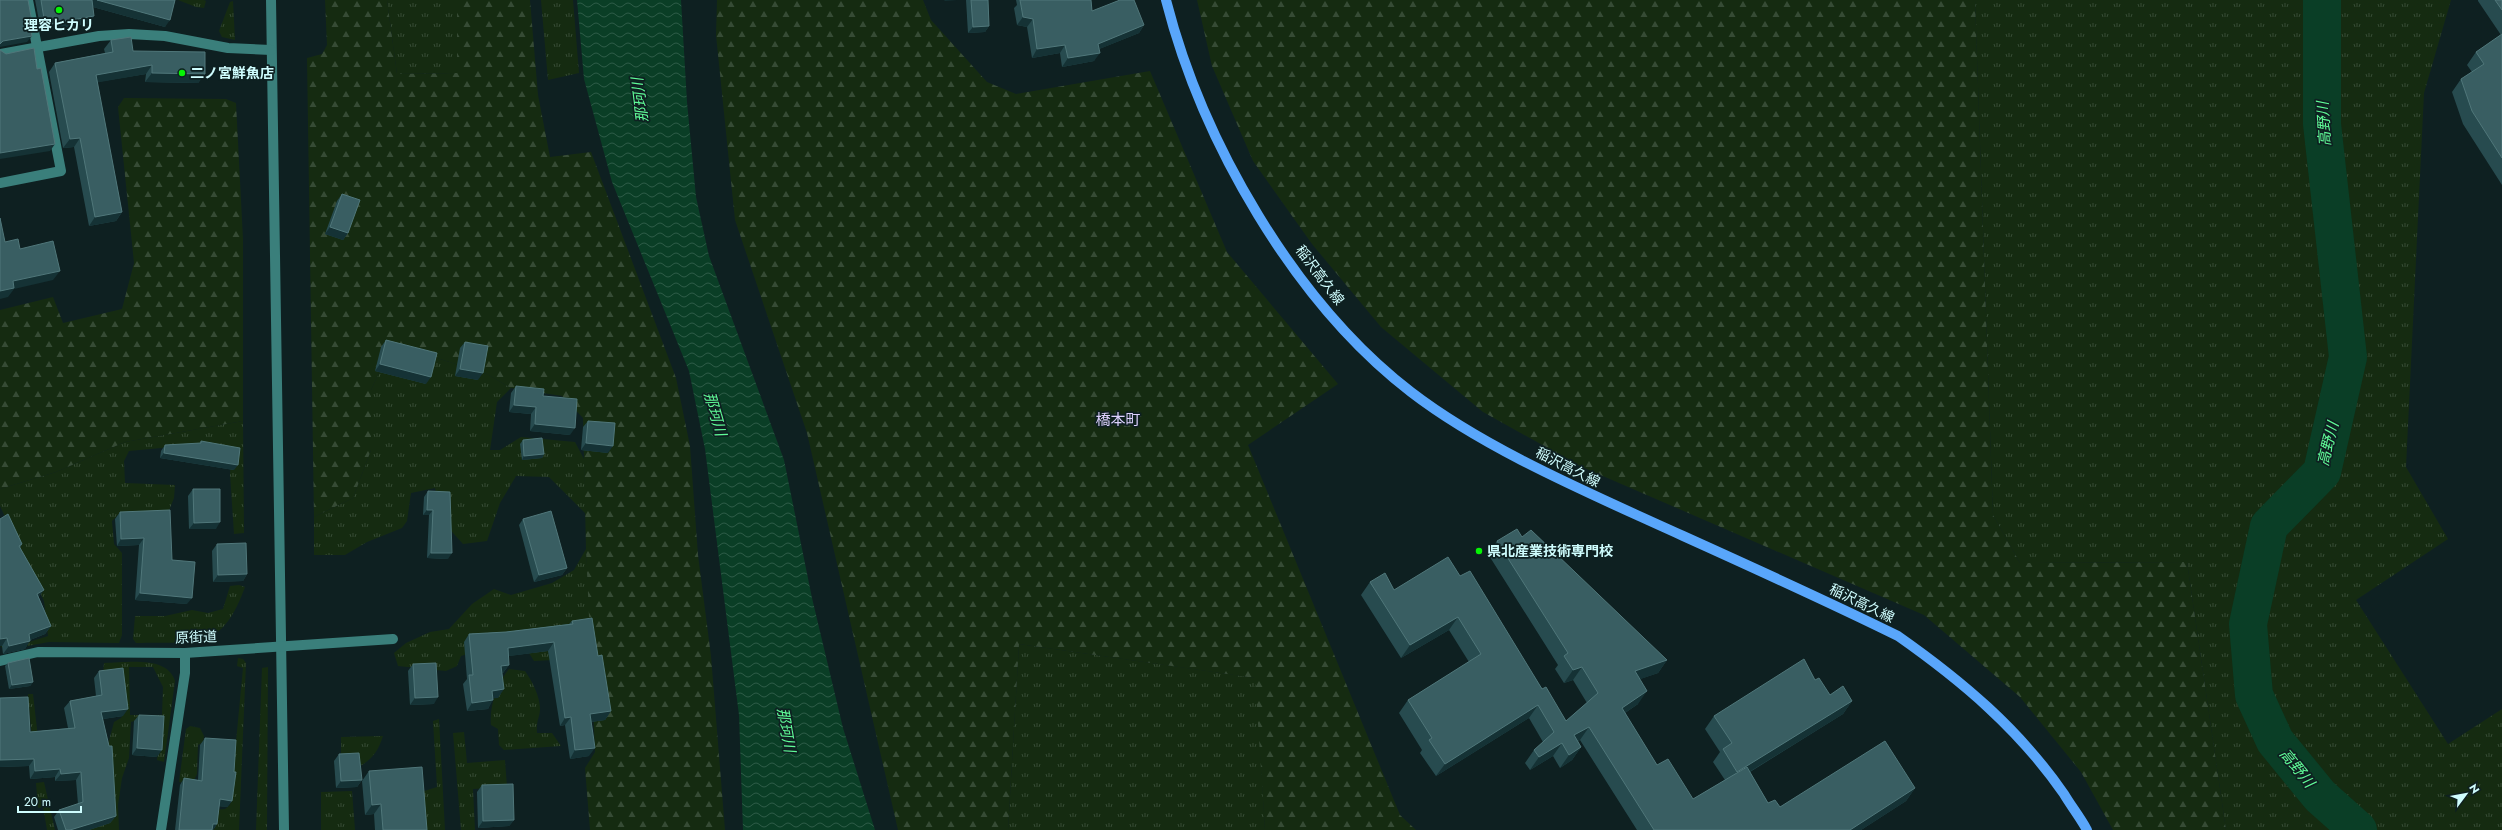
<svg xmlns="http://www.w3.org/2000/svg" width="2502" height="830" viewBox="0 0 2502 830" font-family="Jost,'Noto Sans JP',sans-serif">
  <style>
    .grass { fill: url(#grass-tufts); fill-rule: evenodd }
    .forest { fill: url(#forest-firs) }
    .water { fill: url(#water-waves) }
    .lines { fill: none; stroke-linecap: round; stroke-linejoin: round }
    .river { stroke: #0a3e26; stroke-width: 38 }
    .minor { stroke: #3a7f7b; stroke-width: 10 }
    .major { stroke: #59a6fb; stroke-width: 10 }
    .wall { fill: #274b4f }
    .shaded-wall { fill: #153235 }
    .building { fill: #395e62; stroke: #50777a }
    .poi-dot { fill: #06f405; stroke: #0e2021; stroke-width: 1.5 }
    .labels { text-anchor: middle; dominant-baseline: central; stroke-width: 3.5; stroke-linejoin: round; paint-order: stroke }
    .poi-label { font-size: 14px; font-weight: bold; fill: #cffdfe; stroke: #0e2021; text-anchor: start }
    .street-label { font-size: 14px; fill: #cffdfe; stroke: #0e2021 }
    .water-label { font-size: 15px; font-style: italic; fill: #60fc98; stroke: #0e2021 }
    .neighbourhood-label { font-size: 15px; fill: #ddd1fe; stroke: #0e2021 }
  </style>
  <defs>
    <pattern id="grass-tufts" width="24" height="20" patternUnits="userSpaceOnUse"><rect width="24" height="20" fill="#152b11"/><path d="M3 7l-1-3M5 7V3M7 7l1-3M15 17l-1-3M17 17v-4M19 17l1-3" fill="none" stroke="#364b35"/></pattern>
    <pattern id="forest-firs" width="22" height="20" patternUnits="userSpaceOnUse"><rect width="22" height="20" fill="#152b11"/><path d="M5 1l3.5 6h-7zM16 11l3.5 6h-7z" fill="#364b35"/></pattern>
    <pattern id="water-waves" width="16" height="10" patternUnits="userSpaceOnUse"><rect width="16" height="10" fill="#0a3e26"/><path d="M0 5q4-4 8 0t8 0" fill="none" stroke="#2d5b47"/></pattern>
  </defs>
  <rect width="100%" height="100%" fill="#0e2021"/>
  <!-- grass -->
  <g class="grass">
    <polygon points="178,0 204,0 206,1 204,8 196,7"/>
    <polygon points="387,0 457,0 458,73 397,74"/>
    <polygon points="541,0 573,0 579,73 548,80"/>
    <polygon points="1975,0 2451,0 2424,93 2406,467 2448,539 2356,600 2448,744 2502,709 2502,830 2226,830 2187,562 2020,563 1993,515"/>
    <polygon points="233,1 235,40 222,37 219,31 230,2"/>
    <polygon points="412,350 487,374 511,388 497,402 490,450 500,450 521,437 575,442 584,459 586,514 549,477 516,476 500,503 487,541 463,544 444,523 435,488 411,493 407,521 402,528 367,542 345,555 314,555 314,517 353,498 371,450 371,390 383,364"/>
    <polygon points="243,421 244,533 234,534 230,474 232,450 193,445 129,451 124,461 125,483 175,485 174,498 168,513 118,515 112,521 114,544 122,553 122,635 119,643 49,642 5,650 0,646 0,614 26,643 48,636 44,601 0,506 0,489 56,472 125,442"/>
    <polygon points="586,549 591,632 553,660 534,661 522,642 509,641 461,656 457,666 446,671 398,666 394,653 406,643 430,632 449,629 472,604 494,589 511,595 552,583 574,570"/>
    <path d="M239 585 245 587C221 653 197 641 136 643L133 639 135 616H165L192 610 208 613 223 609 230 586Z"/>
    <polygon points="1019,644 1256,678 1265,830 1008,830"/>
    <polygon points="238,658 243,659 246,663 239,830 213,830 215,828 216,810 225,809 230,805 243,668 237,666"/>
    <path d="M104 663C126 663 167 655 175 681L164 762 157 760 162 725 137 720 131 722 129 758 122 778 118 805 119 830H85L114 722 121 718 125 711 103 674ZM129 667H153L163 687 162 715H130Z"/>
    <polygon points="268,667 267,830 256,830 262,668"/>
    <path d="M509 669 525 671C532 681 540 696 540 709 540 717 536 720 537 733H552L561 746 504 750 499 745 498 729 491 725C489 707 497 683 509 669Z"/>
    <polygon points="28,694 33,694 38,738 32,739"/>
    <polygon points="439,719 445,830 424,830 421,792 437,787 433,721"/>
    <polygon points="190,726 200,728 204,736 203,742 198,745 197,774 192,784 179,782 186,729"/>
    <polygon points="464,732 467,763 505,760 507,787 473,789 475,830 461,830 453,733"/>
    <path d="M383 736C378 752 371 761 355 769L341 755V737Z"/>
    <polygon points="44,782 55,830 47,830 43,807 38,808 36,783"/>
    <polygon points="352,791 355,830 321,830 321,792"/>
  </g>
  <!-- forest -->
  <g class="forest">
    <polygon points="325,0 387,0 397,74 457,73 457,0 530,0 538,95 550,157 591,152 676,378 690,446 698,555 711,656 725,830 590,830 585,768 595,752 586,549 583,418 562,396 511,388 487,374 412,350 383,364 371,390 371,450 353,498 314,517 307,58 322,54 327,45"/>
    <polygon points="717,0 923,0 931,20 987,82 1016,94 1150,71 1227,252 1338,384 1248,445 1400,815 1416,830 1265,830 1255,678 1019,644 1008,830 898,830 807,433 735,220 716,35"/>
    <polygon points="1197,0 1975,0 1993,515 2020,563 2187,562 2226,830 2113,830 2081,772 2020,697 1924,615 1582,467 1483,412 1381,327 1312,244 1253,161 1212,66"/>
    <polygon points="124,98 226,99 236,103 243,239 243,421 125,442 56,472 0,489 0,310 53,297 63,323 122,309 134,263 118,107"/>
  </g>
  <!-- water -->
  <polygon class="water" points="577,0 681,0 687,102 696,197 709,256 784,460 812,598 843,728 875,830 743,830 739,715 705,449 689,371 612,182 584,79"/>
  <g class="lines">
    <!-- river -->
    <polyline class="river" points="2322,0 2322,124 2348,357 2322,472 2269,526 2248,624 2254,695 2275,741 2320,796 2358,830"/>
    <!-- minor -->
    <g class="minor">
      <polyline points="271,0 284,830"/>
      <polyline points="0,54 99,36 129,34 165,36 228,48 271,50"/>
      <polyline points="0,183 61,171 28,0"/>
      <polyline points="0,661 38,652 185,653 393,639"/>
      <polyline points="161,830 185,673 185,653"/>
    </g>
    <!-- major -->
    <path class="major" d="M1166 0C1202 141 1294 302 1411 392 1476 442 1564 482 1639 516 1725 555 1813 594 1898 636 1962 681 2019 729 2064 794 2071 806 2080 817 2087 830"/>
  </g>
  <!-- wall -->
  <g class="wall">
    <polygon points="35,0 175,0 165,27 93,7 90,23 41,31"/>
    <polygon points="966,0 988,0 989,26 985,32 968,33"/>
    <polygon points="1016,0 1091,0 1092,11 1144,25 1139,33 1099,49 1094,61 1062,67 1060,53 1032,58 1027,27 1017,25 1014,8 1017,5"/>
    <polygon points="2478,0 2502,0 2502,185 2463,124 2452,92 2461,79 2472,72 2467,65 2476,52 2501,35 2478,1"/>
    <polygon points="111,40 133,51 205,74 198,83 145,82 146,74 97,82 122,212 116,221 89,226 74,147 63,148 49,72 55,63 105,53 104,49"/>
    <polygon points="342,194 348,233 343,240 325,234 337,201"/>
    <polygon points="386,340 426,384 375,371 381,347"/>
    <polygon points="465,342 478,380 455,376 460,348"/>
    <polygon points="516,386 543,396 570,435 530,431 531,414 509,412 511,393"/>
    <polygon points="588,421 608,453 581,450 583,427"/>
    <polygon points="523,440 544,454 542,458 522,460 520,444"/>
    <polygon points="201,441 234,470 160,458 161,451 165,445 199,444"/>
    <polygon points="193,489 216,529 189,529 188,496"/>
    <polygon points="428,491 448,559 427,558 429,515 423,515 424,497"/>
    <polygon points="120,512 172,560 187,604 135,600 139,545 117,546 115,519"/>
    <polygon points="0,519 22,544 20,548 39,598 51,626 45,634 30,640 25,649 3,654 2,646 0,646"/>
    <polygon points="523,519 567,568 562,575 534,582 519,525"/>
    <polygon points="1522,537 1667,660 1658,673 1640,679 1638,704 1625,713 1657,765 1693,799 1725,780 1713,762 1720,752 1705,729 1714,716 1815,680 1830,695 1852,701 1843,714 1750,772 1768,803 1780,807 1915,788 1906,801 1861,830 1637,830 1580,740 1578,741 1581,747 1572,760 1560,768 1553,756 1530,770 1525,763 1534,750 1543,742 1529,718 1436,776 1420,753 1422,750 1399,713 1408,700 1469,662 1449,630 1401,658 1361,595 1370,582 1394,590 1460,576 1566,721 1587,703 1573,680 1564,683 1555,669 1558,665 1488,554 1497,541"/>
    <polygon points="217,544 247,574 243,581 213,582 212,551"/>
    <polygon points="572,621 598,656 611,711 605,720 591,722 589,756 570,759 565,725 560,726 548,651 508,656 509,665 503,673 502,673 498,698 493,698 488,709 467,711 463,684 467,679 464,642 469,634 506,632 569,624"/>
    <polygon points="8,663 33,682 30,686 9,689 5,666"/>
    <polygon points="413,664 434,704 410,705 408,671"/>
    <polygon points="99,671 123,716 103,719 116,816 110,823 89,830 58,830 54,817 59,810 78,804 76,780 55,781 55,777 30,779 29,766 0,767 0,698 30,732 68,728 64,708 70,701 96,696 94,678"/>
    <polygon points="139,715 157,757 132,755 134,721"/>
    <polygon points="205,738 232,801 227,807 219,806 217,824 213,830 175,830 180,785 184,778 198,780 200,745"/>
    <polygon points="339,754 362,780 357,787 336,788 334,761"/>
    <polygon points="369,771 427,830 375,830 374,814 365,815 362,781"/>
    <polygon points="482,785 514,820 509,826 478,828 477,792"/>
  </g>
  <!-- shaded-wall -->
  <g class="shaded-wall">
    <polygon points="90,0 97,0 170,20 165,27 86,5"/>
    <polygon points="945,0 957,0 944,1"/>
    <polygon points="94,16 90,23 41,31 45,25"/>
    <polygon points="1023,17 1033,19 1027,27 1017,25"/>
    <polygon points="1144,25 1139,33 1092,52 1098,44"/>
    <polygon points="989,26 985,32 968,33 973,27"/>
    <polygon points="32,36 27,42 0,47 0,44 3,41"/>
    <polygon points="1065,45 1060,53 1032,58 1037,49"/>
    <polygon points="1100,53 1094,61 1062,67 1068,58"/>
    <polygon points="152,65 146,74 89,84 96,75"/>
    <polygon points="152,73 205,74 198,83 145,82"/>
    <polygon points="80,138 74,147 63,148 70,139"/>
    <polygon points="55,144 50,151 0,159 0,153"/>
    <polygon points="122,212 116,221 89,226 95,217"/>
    <polygon points="330,227 348,233 343,240 325,234"/>
    <polygon points="60,271 53,280 14,289 8,297 0,299 0,291 13,281"/>
    <polygon points="380,364 431,377 426,384 375,371"/>
    <polygon points="460,369 483,373 478,380 455,376"/>
    <polygon points="514,405 536,407 531,414 509,412"/>
    <polygon points="535,424 575,428 570,435 530,431"/>
    <polygon points="586,443 613,446 608,453 581,450"/>
    <polygon points="164,453 238,465 234,470 160,458"/>
    <polygon points="544,454 542,458 522,460 524,456"/>
    <polygon points="427,510 433,510 429,515 423,515"/>
    <polygon points="220,522 216,529 189,529 194,523"/>
    <polygon points="144,538 139,545 117,546 121,539"/>
    <polygon points="431,553 452,553 448,559 427,558"/>
    <polygon points="567,568 562,575 534,582 539,575"/>
    <polygon points="247,574 243,581 213,582 218,575"/>
    <polygon points="44,590 38,598 37,594"/>
    <polygon points="140,593 192,598 187,604 135,600"/>
    <polygon points="1458,617 1449,630 1401,658 1410,645"/>
    <polygon points="51,626 45,634 25,642 30,641 25,649 3,654 9,646 29,634"/>
    <polygon points="7,638 2,646 0,646 0,639"/>
    <polygon points="554,642 548,651 502,657 508,648"/>
    <polygon points="1667,660 1658,673 1626,684 1635,671"/>
    <polygon points="509,665 503,673 495,674 501,666"/>
    <polygon points="1582,667 1573,680 1564,683 1573,670"/>
    <polygon points="33,682 30,686 9,689 12,685"/>
    <polygon points="504,689 498,698 486,699 492,691"/>
    <polygon points="1647,691 1638,704 1613,721 1622,708"/>
    <polygon points="438,697 434,704 410,705 415,698"/>
    <polygon points="493,700 488,709 467,711 472,703"/>
    <polygon points="1852,701 1843,714 1728,785 1737,772"/>
    <polygon points="1538,705 1529,718 1436,776 1445,764"/>
    <polygon points="128,709 123,716 96,720 101,712"/>
    <polygon points="611,711 605,720 584,723 590,714"/>
    <polygon points="571,717 565,725 560,726 565,718"/>
    <polygon points="1589,727 1580,740 1565,748 1574,735"/>
    <polygon points="1562,743 1553,756 1530,770 1539,757"/>
    <polygon points="1581,747 1572,760 1560,768 1569,755"/>
    <polygon points="137,748 162,750 157,757 132,755"/>
    <polygon points="595,748 589,756 570,759 575,750"/>
    <polygon points="34,759 29,766 0,767 0,760"/>
    <polygon points="60,769 55,777 30,779 35,771"/>
    <polygon points="81,772 76,780 55,781 61,774"/>
    <polygon points="362,780 357,787 336,788 341,781"/>
    <polygon points="1915,788 1906,801 1861,830 1850,830"/>
    <polygon points="220,799 232,801 227,807 215,806"/>
    <polygon points="381,804 374,814 365,815 372,805"/>
    <polygon points="116,816 110,823 89,830 70,830"/>
    <polygon points="514,820 509,826 478,828 483,821"/>
    <polygon points="213,824 217,824 213,830 208,830"/>
  </g>
  <!-- building -->
  <g class="building">
    <polygon points="0,0 28,0 33,27 30,27 32,36 3,41 0,44"/>
    <polygon points="41,0 92,0 94,16 45,25"/>
    <polygon points="97,0 175,0 170,20"/>
    <polygon points="971,0 988,0 989,26 973,27"/>
    <polygon points="1020,0 1091,0 1092,11 1120,0 1134,0 1144,25 1098,44 1100,53 1068,58 1065,45 1037,49 1033,19 1023,17"/>
    <polygon points="2495,0 2502,0 2502,10"/>
    <polygon points="2502,34 2502,158 2472,111 2461,79 2484,64 2476,52"/>
    <polygon points="131,37 133,51 205,52 205,74 152,73 152,65 96,75 122,212 95,217 80,138 70,139 55,63 113,52 111,40"/>
    <polygon points="34,48 37,69 41,68 55,144 0,153 0,50 6,54"/>
    <polygon points="342,194 360,200 348,233 330,227"/>
    <polygon points="0,218 5,242 18,239 20,249 53,241 60,271 13,281 14,288 0,291"/>
    <polygon points="386,340 437,353 431,377 380,364"/>
    <polygon points="465,342 488,346 483,373 460,369"/>
    <polygon points="516,386 544,389 543,396 577,399 575,428 535,424 536,407 514,405"/>
    <polygon points="588,421 615,423 613,446 586,443"/>
    <polygon points="542,438 544,454 524,456 523,440"/>
    <polygon points="201,441 240,448 238,465 164,453 165,445 201,443"/>
    <polygon points="193,489 220,489 220,522 194,523"/>
    <polygon points="428,491 450,492 452,553 431,553 433,510 427,510"/>
    <polygon points="170,510 172,560 195,562 192,598 140,593 144,538 121,539 120,512"/>
    <polygon points="551,511 567,568 539,575 523,519"/>
    <polygon points="8,514 22,544 19,546 44,590 37,594 51,626 29,634 30,641 9,646 7,638 0,639 0,519"/>
    <polygon points="1517,529 1522,537 1531,530 1667,660 1635,671 1647,691 1622,708 1657,765 1668,759 1693,799 1747,767 1768,803 1775,800 1780,807 1885,741 1915,788 1850,830 1654,830 1589,727 1574,735 1581,747 1569,755 1562,743 1539,757 1534,750 1554,732 1538,705 1445,764 1429,740 1432,738 1408,700 1481,654 1458,617 1410,645 1370,582 1385,573 1394,590 1448,557 1460,576 1470,571 1542,689 1546,687 1566,721 1598,693 1582,667 1573,670 1564,656 1568,653 1497,541"/>
    <polygon points="246,543 247,574 218,575 217,544"/>
    <polygon points="592,618 598,656 602,655 611,711 590,714 595,748 575,750 571,717 565,718 554,642 508,648 509,665 501,666 504,689 492,691 493,700 472,703 469,675 473,675 469,634 506,632 573,624 572,621"/>
    <polygon points="29,658 33,682 12,685 8,663"/>
    <polygon points="1804,659 1815,680 1819,678 1830,695 1843,686 1852,701 1737,772 1723,749 1732,743 1714,716"/>
    <polygon points="436,663 438,697 415,698 413,664"/>
    <polygon points="123,668 128,709 101,712 109,746 112,746 116,816 70,830 66,830 59,810 83,802 81,772 61,774 60,769 35,771 34,759 0,760 0,698 28,697 30,732 75,728 70,701 102,695 99,671"/>
    <polygon points="139,715 164,716 162,750 137,748"/>
    <polygon points="205,738 236,740 234,772 236,772 232,801 220,799 217,824 213,824 212,830 179,830 184,778 202,781"/>
    <polygon points="359,753 362,780 341,781 339,754"/>
    <polygon points="422,767 427,830 383,830 381,804 372,805 369,771"/>
    <polygon points="513,784 514,820 483,821 482,785"/>
  </g>
  <!-- markers -->
  <g class="poi-dot">
    <circle cx="59" cy="10" r="4"/>
    <circle cx="182" cy="73" r="4"/>
    <circle cx="1479" cy="551" r="4"/>
  </g>
  <g class="labels">
    <!-- poi labels -->
    <g class="poi-label">
      <text x="59" y="25" text-anchor="middle">理容ヒカリ</text>
      <text x="190" y="73">二ノ宮鮮魚店</text>
      <text x="1487" y="551">県北産業技術専門校</text>
    </g>
    <!-- street labels -->
    <g class="street-label">
      <text transform="translate(1320 275) rotate(53)">稲沢高久線</text>
      <text transform="translate(1568 467) rotate(27)">稲沢高久線</text>
      <text transform="translate(1862 603) rotate(26)">稲沢高久線</text>
      <text transform="translate(196 637) rotate(-2)">原街道</text>
    </g>
    <!-- water labels -->
    <g class="water-label">
      <text transform="translate(640 100) rotate(-97)">那珂川</text>
      <text transform="translate(2324 124) rotate(-93)">高野川</text>
      <text transform="translate(715 414) rotate(74)">那珂川</text>
      <text transform="translate(2328 444) rotate(-76)">高野川</text>
      <text transform="translate(786 730) rotate(80)">那珂川</text>
      <text transform="translate(2297 768) rotate(51)">高野川</text>
    </g>
    <!-- neighbourhood labels -->
    <g class="neighbourhood-label">
      <text x="1118" y="420">橋本町</text>
    </g>
  </g>
  <!-- north arrow -->
  <g transform="translate(2466 794) rotate(58)" stroke="#0e2021" stroke-width="3" paint-order="stroke">
  <path d="M0-3L7 15L0 10L-7 15Z" fill="#cffdfe"/>
  <text y="-6" font-size="11" font-weight="bold" text-anchor="middle" fill="#cffdfe">N</text>
  </g>
  <!-- scale -->
  <path d="M18 806v6h63v-6" fill="none" stroke="#cffdfe" stroke-width="2"/>
  <text x="24" y="806" font-size="12" fill="#cffdfe" stroke="#0e2021" stroke-width="3" paint-order="stroke">20 m</text>
</svg>
